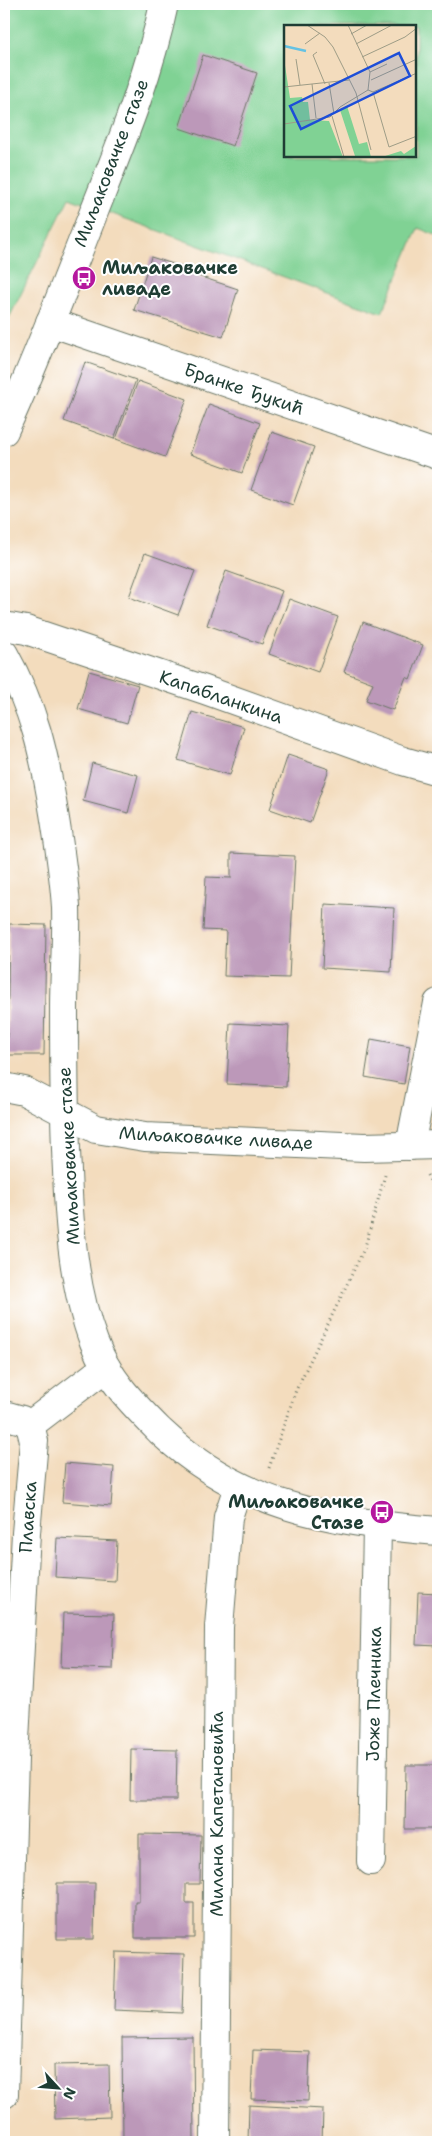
<svg xmlns="http://www.w3.org/2000/svg" width="442" height="2146" viewBox="0 0 442 2146" font-family="'Shantell Sans',sans-serif">
  <style>
    .green { fill: #80d294; stroke: #508864; fill-rule: evenodd }
    .building { fill: #bc98b9 }
    .lines { fill: none; stroke-linecap: round; stroke-linejoin: round }
    .street-casing { stroke: #697564; stroke-width: 30 }
    .secondary-casing { stroke: #697564; stroke-width: 30 }
    .path { stroke: #697564; stroke-width: 3; stroke-dasharray: 1 4; stroke-linecap: butt }
    .street { stroke: #fff; stroke-width: 28 }
    .secondary { stroke: #fff; stroke-width: 28 }
    .labels { text-anchor: middle; dominant-baseline: central; stroke-width: 4; stroke-linejoin: round; paint-order: stroke }
    .street-label { font-size: 18px; fill: #1f3d34; stroke: #fff }
    .poi-label { font-size: 18px; font-weight: bold; fill: #1f3d34; stroke: #fff; text-anchor: start }
    .inset-river { fill: none; stroke: #65c2e3; stroke-width: 2.5 }
    .inset-road { fill: none; stroke: #9e9c86; stroke-width: 1 }
    .view { fill: #1d4ed8; fill-opacity: 0.15; stroke: #1d4ed8; stroke-width: 2.5 }
    .inset-edge { fill: none; stroke: #1f3d34; stroke-width: 2.5 }
  </style>
  <rect width="100%" height="100%" fill="#fff"/>
  <filter id="ink" filterUnits="userSpaceOnUse"><feTurbulence type="fractalNoise" baseFrequency=".02" numOctaves="2"/><feDisplacementMap in="SourceGraphic" scale="10" xChannelSelector="R" yChannelSelector="G"/><feConvolveMatrix kernelMatrix="1 2 1 2 8 2 1 2 1" color-interpolation-filters="sRGB"/></filter>
  <filter id="wash" filterUnits="userSpaceOnUse"><feTurbulence type="fractalNoise" baseFrequency=".0096" numOctaves="4" result="noise"/><feDisplacementMap in="SourceGraphic" scale="20" xChannelSelector="R" yChannelSelector="G"/><feGaussianBlur stdDeviation="1.12" result="paint"/><feColorMatrix in="noise" values="0 0 0 0 0 0 0 0 0 0 0 0 0 0 0 0 0 1.4 0 .05"/><feComposite in="paint" operator="in"/></filter>
  <g filter="url(#wash)">
    <rect width="100%" height="100%" fill="#f3dcbd"/>
    <!-- green -->
    <path class="green" d="M4 4H438V236L418 228 382 313 69 198 4 328ZM286 26H416V156H286Z"/>
    <g id="blocks">
      <!-- building -->
      <g class="building">
        <polygon points="203,55 257,73 233,146 179,128"/>
        <polygon points="151,257 199,272 198,276 238,289 223,337 134,310"/>
        <polygon points="85,362 136,380 114,439 64,421"/>
        <polygon points="138,381 187,399 165,457 116,439"/>
        <polygon points="209,404 260,423 242,473 190,454"/>
        <polygon points="272,432 314,447 293,505 251,490"/>
        <polygon points="438,538 438,554 433,553"/>
        <polygon points="145,553 195,571 178,615 129,597"/>
        <polygon points="226,571 282,591 262,644 207,625"/>
        <polygon points="289,599 338,617 318,672 269,654"/>
        <polygon points="363,622 423,645 410,679 406,677 393,710 366,700 373,683 344,672"/>
        <polygon points="89,671 138,685 127,723 78,709"/>
        <polygon points="192,712 244,727 230,775 178,760"/>
        <polygon points="288,755 329,769 310,823 270,809"/>
        <polygon points="92,763 138,775 128,813 83,801"/>
        <polygon points="231,853 295,856 289,978 224,976 226,931 203,930 206,877 231,878"/>
        <polygon points="325,904 394,908 391,972 322,968"/>
        <polygon points="9,924 46,925 44,1055 7,1055"/>
        <polygon points="230,1023 289,1026 286,1087 227,1084"/>
        <polygon points="371,1039 410,1046 404,1084 365,1077"/>
        <polygon points="65,1463 114,1467 111,1506 62,1502"/>
        <polygon points="57,1538 117,1541 115,1581 55,1577"/>
        <polygon points="418,1592 438,1593 438,1646 416,1645"/>
        <polygon points="63,1613 114,1614 112,1669 61,1667"/>
        <polygon points="131,1749 177,1750 176,1800 130,1800"/>
        <polygon points="406,1765 438,1765 438,1829 405,1829"/>
        <polygon points="139,1834 201,1835 200,1884 186,1884 186,1903 194,1903 194,1938 135,1938 135,1902 139,1902"/>
        <polygon points="57,1883 95,1883 94,1939 57,1939"/>
        <polygon points="116,1952 184,1954 182,2013 114,2010"/>
        <polygon points="193,2037 194,2142 123,2142 122,2038"/>
        <polygon points="253,2050 310,2052 308,2101 251,2099"/>
        <polygon points="109,2064 110,2117 55,2119 54,2065"/>
        <polygon points="249,2105 323,2109 322,2142 248,2142"/>
      </g>
    </g>
  </g>
  <g filter="url(#ink)">
    <use href="#blocks" fill-opacity="0" stroke="#697564" stroke-width="1"/>
    <g class="lines">
      <!-- street casing -->
      <g class="street-casing">
        <g id="street">
          <polyline points="50,322 438,455"/>
          <polyline points="4,626 26,630 205,690 403,761 438,771"/>
          <polyline points="4,1087 24,1091 96,1129 145,1137 364,1147 438,1145"/>
          <polyline points="410,1146 438,1003"/>
          <polyline points="4,1415 22,1420 30,1425"/>
          <polyline points="30,1425 106,1367"/>
          <polyline points="371,1861 377,1526"/>
          <polyline points="4,2094 14,1759 26,1533 34,1441 30,1425"/>
          <polyline points="215,2142 219,1627 228,1517 238,1487"/>
        </g>
      </g>
      <!-- secondary casing -->
      <g class="secondary-casing">
        <g id="secondary">
          <path d="M4 431C35 364 61 295 88 227 117 153 148 81 164 4"/>
          <path d="M4 654C34 708 44 752 54 813 59 844 64 876 66 907 67 941 64 975 64 1008 64 1063 64 1117 67 1171 69 1226 74 1290 94 1342 108 1379 132 1403 160 1431 239 1506 334 1523 438 1531"/>
        </g>
      </g>
      <!-- path -->
      <g class="path">
        <polyline points="427,1175 438,1196"/>
        <polyline points="269,1468 296,1390 365,1247 385,1175"/>
      </g>
      <!-- street -->
      <use href="#street" class="street"/>
      <!-- secondary -->
      <use href="#secondary" class="secondary"/>
    </g>
  </g>
  <!-- icons -->
  <defs>
    <g id="bus-disc" transform="scale(1.25)"><circle r="9.5" fill="#b5179e" stroke="#fff"/><path d="M-5-6H5V4H4V6H2V4H-2V6H-4V4H-5ZM-3.5-4V0h7V-4ZM-3.5 1.2v1.5H-2V1.2ZM2 1.2v1.5H3.5V1.2Z" fill="#fff"/></g>
  </defs>
  <g fill-rule="evenodd">
    <use href="#bus-disc" x="84" y="278"/>
    <use href="#bus-disc" x="382" y="1512"/>
  </g>
  <g class="labels">
    <!-- street labels -->
    <g class="street-label">
      <text transform="translate(111 163) rotate(-69)">Миљаковачке стазе</text>
      <text transform="translate(244 389) rotate(19)">Бранке Ђукић</text>
      <text transform="translate(221 697) rotate(19)">Капабланкина</text>
      <text transform="translate(216 1138) rotate(3)">Миљаковачке ливаде</text>
      <text transform="translate(69 1156) rotate(-93)">Миљаковачке стазе</text>
      <text transform="translate(28 1517) rotate(-86)">Плавска</text>
      <text transform="translate(374 1694) rotate(-89)">Јоже Плечника</text>
      <text transform="translate(217 1814) rotate(-90)">Милана Капетановића</text>
    </g>
    <!-- poi labels -->
    <g class="poi-label">
      <text x="102" y="268">Миљаковачке<tspan x="102" dy="21">ливаде</tspan></text>
      <text x="364" y="1502" text-anchor="end">Миљаковачке<tspan x="364" dy="21">Стазе</tspan></text>
    </g>
  </g>
  <!-- overview -->
  <g transform="translate(284 25)">
    <rect width="132" height="132" fill="#f3dcbd"/>
    <path d="M0 34 6 73 18 72 19 77H24L26 95 45 96 59 132H0ZM63 81 75 119 83 117 87 132H66L71 131 56 85ZM132 121V132H98L117 126 120 129Z" fill="#80d294"/>
    <path class="inset-river" d="M0 21 22 26"/>
    <path class="inset-road" d="M23 0 41 12 49 22 72 68 87 125M67 9 83 0M21 19 36 8M72 19 108 0M33 27 29 30 41 59M78 32 121 12 133 3M12 34 16 60M86 47 103 39M87 55 133 34M45 58 50 89M28 59 32 93M0 62 65 55M84 65 89 67 133 48M89 67 105 122 133 111M48 91 60 132M0 99 46 92 56 82 84 65 86 47 64 0"/>
    <path class="view" d="M115 28 126 51 17 104 6 81Z"/>
    <rect width="132" height="132" class="inset-edge"/>
  </g>
  <!-- margin -->
  <rect width="442" height="2146" fill="none" stroke="#fff" stroke-width="20"/>
  <!-- north arrow -->
  <g transform="translate(58 2088) rotate(116)" stroke="#ffffff" stroke-width="4" paint-order="stroke">
  <path d="M0-4L9 19L0 12L-9 19Z" fill="#1f3d34"/>
  <text y="-8" font-size="14" font-weight="bold" text-anchor="middle" fill="#1f3d34">N</text>
  </g>
</svg>
